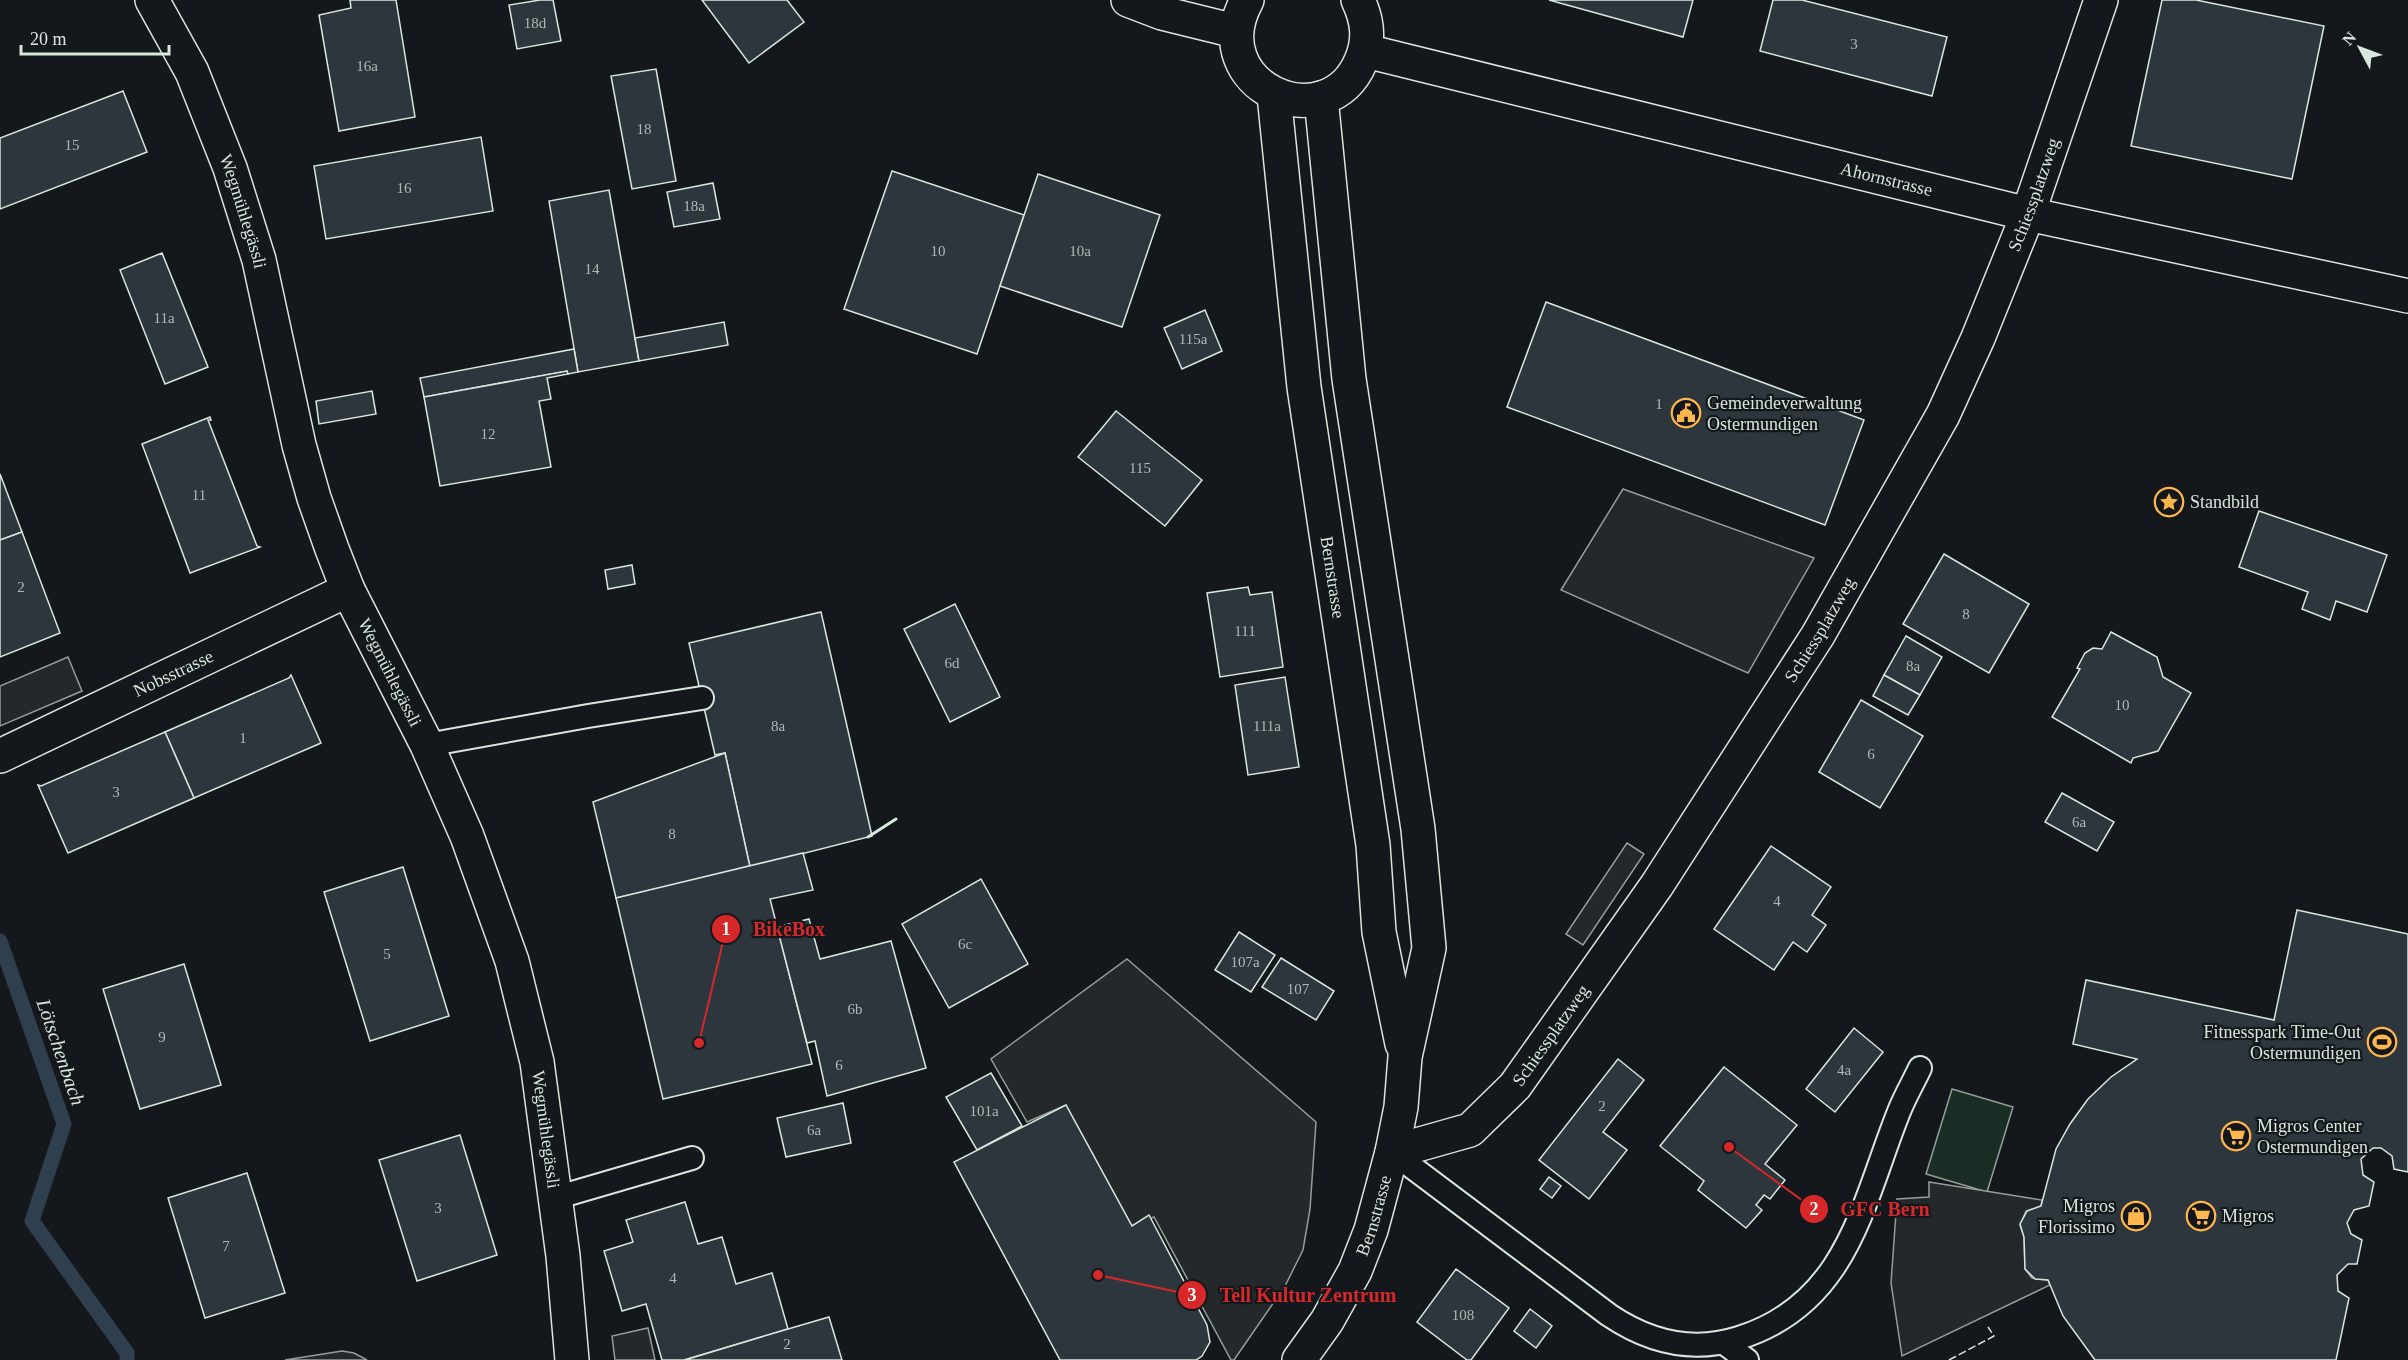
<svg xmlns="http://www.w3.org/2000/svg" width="2408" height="1360" viewBox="0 0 2408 1360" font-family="'Times New Roman',serif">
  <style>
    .green { fill: #1a2d24; stroke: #939e99; stroke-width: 1.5 }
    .parking { fill: #24282b; stroke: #939e99; stroke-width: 1.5 }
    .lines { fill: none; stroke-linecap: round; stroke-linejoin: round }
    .stream { stroke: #2f3f4d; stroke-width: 15 }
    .building { fill: #2c363c; stroke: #d8e6dc; stroke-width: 1.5 }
    .lane-casing { stroke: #d8e6dc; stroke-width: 26 }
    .street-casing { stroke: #d8e6dc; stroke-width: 36 }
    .secondary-casing { stroke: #d8e6dc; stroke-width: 36 }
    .lane { stroke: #14181c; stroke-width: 22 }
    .street { stroke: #14181c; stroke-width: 33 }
    .secondary { stroke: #14181c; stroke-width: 33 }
    .fence { stroke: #d8e6dc; stroke-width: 1.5; stroke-dasharray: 8 3; stroke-linecap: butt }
    .wall { stroke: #d8e6dc; stroke-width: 3 }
    .labels { text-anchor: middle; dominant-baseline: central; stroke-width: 4.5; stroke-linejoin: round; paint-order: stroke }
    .number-label { font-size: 15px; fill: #adbab4 }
    .street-label { font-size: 18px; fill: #d8e6dc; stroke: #14181c }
    .poi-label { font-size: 18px; fill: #d8e6dc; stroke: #14181c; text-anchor: start }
    .water-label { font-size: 20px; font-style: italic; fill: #d8e6dc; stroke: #14181c }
    .leader { fill: none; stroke: #d62828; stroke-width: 2 }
    .callout-dot { fill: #d62828; stroke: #14181c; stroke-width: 2 }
    .mark-label { font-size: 18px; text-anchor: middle; font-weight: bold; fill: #fff }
    .callout-label { font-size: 20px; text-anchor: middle; font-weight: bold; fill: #d62828; stroke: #14181c; stroke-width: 4.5; stroke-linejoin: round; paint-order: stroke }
  </style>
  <rect width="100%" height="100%" fill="#14181c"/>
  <!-- green -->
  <polygon class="green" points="1952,1089 2013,1107 1987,1192 1926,1174"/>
  <!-- parking -->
  <g class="parking">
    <polygon points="1623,489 1814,558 1748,673 1561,590"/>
    <polygon points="68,657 82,691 0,726 0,686"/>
    <polygon points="1627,843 1644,854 1583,945 1566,934"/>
    <polygon points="1127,959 1316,1122 1310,1209 1303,1250 1285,1286 1234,1360 1231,1360 1154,1217 1132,1226 1066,1105 1027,1122 991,1059"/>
    <polygon points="1929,1182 2042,1200 2041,1206 2026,1211 2020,1225 2024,1237 2025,1269 2032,1278 2048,1280 2050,1285 1902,1356 1891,1283 1897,1199 1929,1197"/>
    <polygon points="648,1328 655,1360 615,1360 612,1336"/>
    <polygon points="342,1351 354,1353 367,1360 285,1360"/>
  </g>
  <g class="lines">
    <!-- stream -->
    <polyline class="stream" points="0,941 64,1124 32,1221 127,1353 127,1360"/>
  </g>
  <!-- building -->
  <g class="building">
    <polygon points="350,0 396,0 415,117 339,131 319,15 351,8"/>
    <polygon points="540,0 553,0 561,41 517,49 509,5"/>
    <polygon points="702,0 787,0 804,22 749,63"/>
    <polygon points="1549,0 1693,0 1683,37"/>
    <polygon points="1773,0 1802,0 1947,37 1932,96 1760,51"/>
    <polygon points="2162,0 2196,0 2324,26 2292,179 2131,146"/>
    <polygon points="656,69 676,181 632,189 611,76"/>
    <polygon points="123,91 147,152 0,209 0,138"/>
    <polygon points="481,137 493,211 326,239 314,166"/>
    <polygon points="892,171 1024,215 977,354 844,309"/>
    <polygon points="1038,174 1160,215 1122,327 1000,286"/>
    <polygon points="713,183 720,219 674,227 667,192"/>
    <polygon points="609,190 639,361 578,372 549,201"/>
    <polygon points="162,253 208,367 165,384 120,270"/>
    <polygon points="1546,302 1864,420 1825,525 1507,407"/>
    <polygon points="1205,310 1222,351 1182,369 1164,328"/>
    <polygon points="724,322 728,345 639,361 635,338"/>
    <polygon points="574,349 578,372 568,374 567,371 424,397 420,378"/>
    <polygon points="567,371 568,374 547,378 551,399 539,401 551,467 440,486 424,397"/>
    <polygon points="372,391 376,414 319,424 316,401"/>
    <polygon points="1116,411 1202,480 1165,526 1078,457"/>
    <polygon points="210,417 211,420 208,420 257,546 260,547 190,573 142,444"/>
    <polygon points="0,474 22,532 0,540"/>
    <polygon points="2259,511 2387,555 2367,612 2336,601 2330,620 2302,609 2308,592 2239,567"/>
    <polygon points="22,532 60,633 0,657 0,540"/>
    <polygon points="1944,554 2029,604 1989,673 1903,624"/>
    <polygon points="632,565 635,584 608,589 605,570"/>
    <polygon points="1248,587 1250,595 1272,592 1283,667 1220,677 1207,593"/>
    <polygon points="955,604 1000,697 950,722 904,629"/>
    <polygon points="821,612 872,836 750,867 725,753 715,755 689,643"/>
    <polygon points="2111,632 2157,657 2163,677 2191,693 2158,751 2133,758 2131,763 2052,717 2080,669 2077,668 2085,653 2093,648 2102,649"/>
    <polygon points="1906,636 1942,657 1920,695 1884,675"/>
    <polygon points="291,675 321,743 194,798 165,732 289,678"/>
    <polygon points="1884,675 1920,695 1908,715 1873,696"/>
    <polygon points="1285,677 1299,767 1248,775 1235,685"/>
    <polygon points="1861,700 1923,736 1880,808 1819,772"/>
    <polygon points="165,732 194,798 68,853 38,785 41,786"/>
    <polygon points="725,753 750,867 616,898 593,802"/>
    <polygon points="2062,793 2114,822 2097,851 2045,822"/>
    <polygon points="1771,846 1831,887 1812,915 1826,925 1807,952 1793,942 1774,970 1714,929"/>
    <polygon points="803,853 813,890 770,899 812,1064 663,1099 616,898"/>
    <polygon points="403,867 449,1016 370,1041 324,892"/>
    <polygon points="981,879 1028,964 949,1008 902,924"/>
    <polygon points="2297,910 2408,934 2408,1172 2394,1169 2392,1156 2381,1148 2373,1148 2361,1159 2363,1175 2374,1182 2369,1206 2354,1210 2347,1223 2351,1234 2362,1240 2357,1264 2348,1264 2337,1275 2338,1291 2349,1298 2336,1360 2095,1360 2063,1316 2048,1280 2035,1279 2025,1269 2024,1237 2020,1224 2027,1211 2041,1206 2056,1149 2070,1124 2088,1099 2111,1077 2137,1059 2073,1044 2086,980 2274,1020"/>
    <polygon points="809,919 820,959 891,941 926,1068 827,1096 815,1041 807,1043 777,927"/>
    <polygon points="1239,932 1275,955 1251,992 1215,970"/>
    <polygon points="1281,958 1334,991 1316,1020 1262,987"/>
    <polygon points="184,964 221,1085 140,1109 103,989"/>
    <polygon points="1854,1028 1883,1052 1835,1112 1806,1089"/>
    <polygon points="1618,1059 1644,1080 1603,1132 1627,1150 1589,1199 1539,1160"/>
    <polygon points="1724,1067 1797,1125 1765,1164 1785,1180 1770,1199 1764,1195 1756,1205 1762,1210 1746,1228 1698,1190 1704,1181 1660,1146"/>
    <polygon points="991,1073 1022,1126 977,1150 946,1097"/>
    <polygon points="843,1103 851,1143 786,1157 777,1118"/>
    <polygon points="1066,1105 1132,1226 1149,1215 1207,1325 1210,1342 1202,1356 1196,1360 1060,1360 954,1162"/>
    <polygon points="460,1135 497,1255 417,1281 379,1160"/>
    <polygon points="247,1173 285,1293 205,1318 168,1198"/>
    <polygon points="1549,1177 1561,1186 1552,1198 1540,1189"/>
    <polygon points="685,1202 698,1244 722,1237 736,1284 772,1273 788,1329 684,1360 662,1360 646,1304 622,1311 604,1251 633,1242 626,1220"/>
    <polygon points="1456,1269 1509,1308 1471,1360 1467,1360 1417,1322"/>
    <polygon points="1530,1309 1552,1326 1536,1348 1514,1331"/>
    <polygon points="829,1317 842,1360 685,1360 788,1329"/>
  </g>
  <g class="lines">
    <!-- lane casing -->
    <g class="lane-casing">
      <g id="lane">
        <polyline points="427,745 588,716 702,698"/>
        <path d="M1392 1152 1609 1315C1649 1342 1692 1353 1739 1338 1847 1304 1862 1205 1898 1114 1904 1098 1913 1083 1920 1068"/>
        <polyline points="555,1198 692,1158"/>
        <polyline points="1724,1343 1747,1360"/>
      </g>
    </g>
    <!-- street casing -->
    <g class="street-casing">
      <g id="street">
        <path id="s1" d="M152 0 192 72 230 168 259 260 299 445 314 498 332 549 348 590 427 745 467 836 512 961 537 1062 563 1256 572 1360"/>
        <polyline points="1128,0 1162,13 1235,31"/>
        <path id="s2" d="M1366 51 2028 214 2408 296"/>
        <path id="s3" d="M0 756 348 590"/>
        <path id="s4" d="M1392 1152 1470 1130 1515 1086 1657 885 1818 635 1943 415 1978 338 2028 214 2101 0"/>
      </g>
    </g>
    <!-- secondary casing -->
    <g class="secondary-casing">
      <g id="secondary">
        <path d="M1247 0C1200 86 1327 142 1361 61 1370 40 1368 21 1358 0"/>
        <path id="s5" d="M1274 95 1304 387 1373 845 1379 932 1402 1044"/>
        <path id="s6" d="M1299 1360 1327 1321 1355 1271 1371 1230 1392 1152 1401 1107 1405 1057 1429 948 1418 829 1349 379 1321 98"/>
      </g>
    </g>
    <!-- lane -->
    <use href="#lane" class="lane"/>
    <!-- street -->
    <use href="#street" class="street"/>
    <!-- secondary -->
    <use href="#secondary" class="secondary"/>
    <!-- fence -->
    <polyline class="fence" points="1949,1360 1994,1336 1988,1327"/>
    <!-- wall -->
    <polyline class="wall" points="868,837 896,819"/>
  </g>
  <!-- icons -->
  <defs>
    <g id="civic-ring" transform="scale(1.5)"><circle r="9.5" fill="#14181c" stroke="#ffb74d" stroke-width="1.5"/><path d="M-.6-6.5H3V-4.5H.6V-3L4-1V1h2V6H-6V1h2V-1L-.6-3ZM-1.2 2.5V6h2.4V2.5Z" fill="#ffb74d"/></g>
    <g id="sight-ring" transform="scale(1.5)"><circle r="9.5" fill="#14181c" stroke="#ffb74d" stroke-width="1.5"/><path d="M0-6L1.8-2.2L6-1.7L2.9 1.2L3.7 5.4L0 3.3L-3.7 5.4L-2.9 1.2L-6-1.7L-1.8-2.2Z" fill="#ffb74d"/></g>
    <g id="stadium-ring" transform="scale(1.5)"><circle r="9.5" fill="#14181c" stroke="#ffb74d" stroke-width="1.5"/><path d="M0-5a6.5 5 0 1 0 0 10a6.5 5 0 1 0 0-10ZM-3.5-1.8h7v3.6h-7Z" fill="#ffb74d"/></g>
    <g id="supermarket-ring" transform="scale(1.5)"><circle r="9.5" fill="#14181c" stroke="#ffb74d" stroke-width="1.5"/><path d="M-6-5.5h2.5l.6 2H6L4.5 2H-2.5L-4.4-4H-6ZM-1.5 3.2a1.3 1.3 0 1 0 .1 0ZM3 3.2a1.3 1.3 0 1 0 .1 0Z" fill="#ffb74d"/></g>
    <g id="shop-ring" transform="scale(1.5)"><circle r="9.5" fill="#14181c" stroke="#ffb74d" stroke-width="1.5"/><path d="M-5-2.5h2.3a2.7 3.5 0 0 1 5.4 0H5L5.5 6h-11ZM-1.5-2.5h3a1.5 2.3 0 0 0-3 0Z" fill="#ffb74d"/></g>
  </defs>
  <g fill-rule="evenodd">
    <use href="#civic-ring" x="1686" y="413"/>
    <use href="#sight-ring" x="2169" y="502"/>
    <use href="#stadium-ring" x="2382" y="1042"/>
    <use href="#supermarket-ring" x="2236" y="1136"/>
    <use href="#shop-ring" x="2136" y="1216"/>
    <use href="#supermarket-ring" x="2201" y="1216"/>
  </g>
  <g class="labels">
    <!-- number labels -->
    <g class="number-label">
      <text x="535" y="23">18d</text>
      <text x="1854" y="44">3</text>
      <text x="367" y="66">16a</text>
      <text x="644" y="129">18</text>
      <text x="72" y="145">15</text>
      <text x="404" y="188">16</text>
      <text x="694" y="206">18a</text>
      <text x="938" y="251">10</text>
      <text x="1080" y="251">10a</text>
      <text x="592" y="269">14</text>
      <text x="164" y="318">11a</text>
      <text x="1193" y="339">115a</text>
      <text x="1659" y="404">1</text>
      <text x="488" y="434">12</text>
      <text x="1140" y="468">115</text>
      <text x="199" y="495">11</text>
      <text x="21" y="587">2</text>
      <text x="1966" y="614">8</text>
      <text x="1245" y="631">111</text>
      <text x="952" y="663">6d</text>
      <text x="1913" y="666">8a</text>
      <text x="2122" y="705">10</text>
      <text x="778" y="726">8a</text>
      <text x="1267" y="726">111a</text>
      <text x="243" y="738">1</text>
      <text x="1871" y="754">6</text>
      <text x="116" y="792">3</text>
      <text x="2079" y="822">6a</text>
      <text x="672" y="834">8</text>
      <text x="1777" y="901">4</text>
      <text x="965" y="944">6c</text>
      <text x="387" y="954">5</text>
      <text x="1245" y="962">107a</text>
      <text x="1298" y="989">107</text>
      <text x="855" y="1009">6b</text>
      <text x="162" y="1037">9</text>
      <text x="839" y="1065">6</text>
      <text x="1844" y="1070">4a</text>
      <text x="1602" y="1106">2</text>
      <text x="984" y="1111">101a</text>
      <text x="814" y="1130">6a</text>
      <text x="438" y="1208">3</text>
      <text x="226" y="1246">7</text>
      <text x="673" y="1278">4</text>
      <text x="1463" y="1315">108</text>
      <text x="787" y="1344">2</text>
    </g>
    <!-- street labels -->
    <g class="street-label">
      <text stroke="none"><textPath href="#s2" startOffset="536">Ahornstrasse</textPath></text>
      <text stroke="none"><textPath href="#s4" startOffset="1179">Schiessplatzweg</textPath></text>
      <text stroke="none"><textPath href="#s1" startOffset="231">Wegmühlegässli</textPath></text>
      <text stroke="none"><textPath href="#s5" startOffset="486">Bernstrasse</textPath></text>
      <text stroke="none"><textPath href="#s4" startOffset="693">Schiessplatzweg</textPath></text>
      <text stroke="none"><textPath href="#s3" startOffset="192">Nobsstrasse</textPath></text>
      <text stroke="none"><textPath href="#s1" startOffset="717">Wegmühlegässli</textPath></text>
      <text stroke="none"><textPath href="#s4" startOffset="206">Schiessplatzweg</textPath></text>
      <text stroke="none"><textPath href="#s1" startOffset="1203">Wegmühlegässli</textPath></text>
      <text stroke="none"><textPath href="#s6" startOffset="164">Bernstrasse</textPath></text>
    </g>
    <!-- poi labels -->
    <g class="poi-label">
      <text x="1707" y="403">Gemeindeverwaltung<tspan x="1707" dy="21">Ostermundigen</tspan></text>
      <text x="2190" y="502">Standbild</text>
      <text x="2361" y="1032" text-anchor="end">Fitnesspark Time-Out<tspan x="2361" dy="21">Ostermundigen</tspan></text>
      <text x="2257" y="1126">Migros Center<tspan x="2257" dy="21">Ostermundigen</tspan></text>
      <text x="2115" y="1206" text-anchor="end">Migros<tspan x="2115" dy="21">Florissimo</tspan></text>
      <text x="2222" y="1216">Migros</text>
    </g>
    <!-- water labels -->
    <g class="water-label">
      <text transform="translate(61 1052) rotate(71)">Lötschenbach</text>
    </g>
  </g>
  <!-- callouts -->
  <path class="leader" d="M699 1043L726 929M1729 1147L1814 1209M1098 1275L1192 1295"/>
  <g class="callout-dot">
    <circle cx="699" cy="1043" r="6"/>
    <circle cx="1729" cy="1147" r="6"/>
    <circle cx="1098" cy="1275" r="6"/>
    <circle cx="726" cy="929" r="15"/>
    <circle cx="1814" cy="1209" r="15"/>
    <circle cx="1192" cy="1295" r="15"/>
  </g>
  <g class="mark-label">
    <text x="726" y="935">1</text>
    <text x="1814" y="1215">2</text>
    <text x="1192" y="1301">3</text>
  </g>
  <g class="callout-label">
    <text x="789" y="936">BikeBox</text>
    <text x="1885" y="1216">GFC Bern</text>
    <text x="1308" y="1302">Tell Kultur Zentrum</text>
  </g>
  <!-- north arrow -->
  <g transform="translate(2360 48) rotate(311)" stroke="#14181c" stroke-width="4.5" paint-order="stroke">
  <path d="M0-4.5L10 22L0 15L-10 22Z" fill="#d8e6dc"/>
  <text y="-9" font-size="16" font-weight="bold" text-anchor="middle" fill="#d8e6dc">N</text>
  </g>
  <!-- scale -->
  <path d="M21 45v9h148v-9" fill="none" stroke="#d8e6dc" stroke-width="3"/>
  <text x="30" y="45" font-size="18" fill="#d8e6dc" stroke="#14181c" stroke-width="4.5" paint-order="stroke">20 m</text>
</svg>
